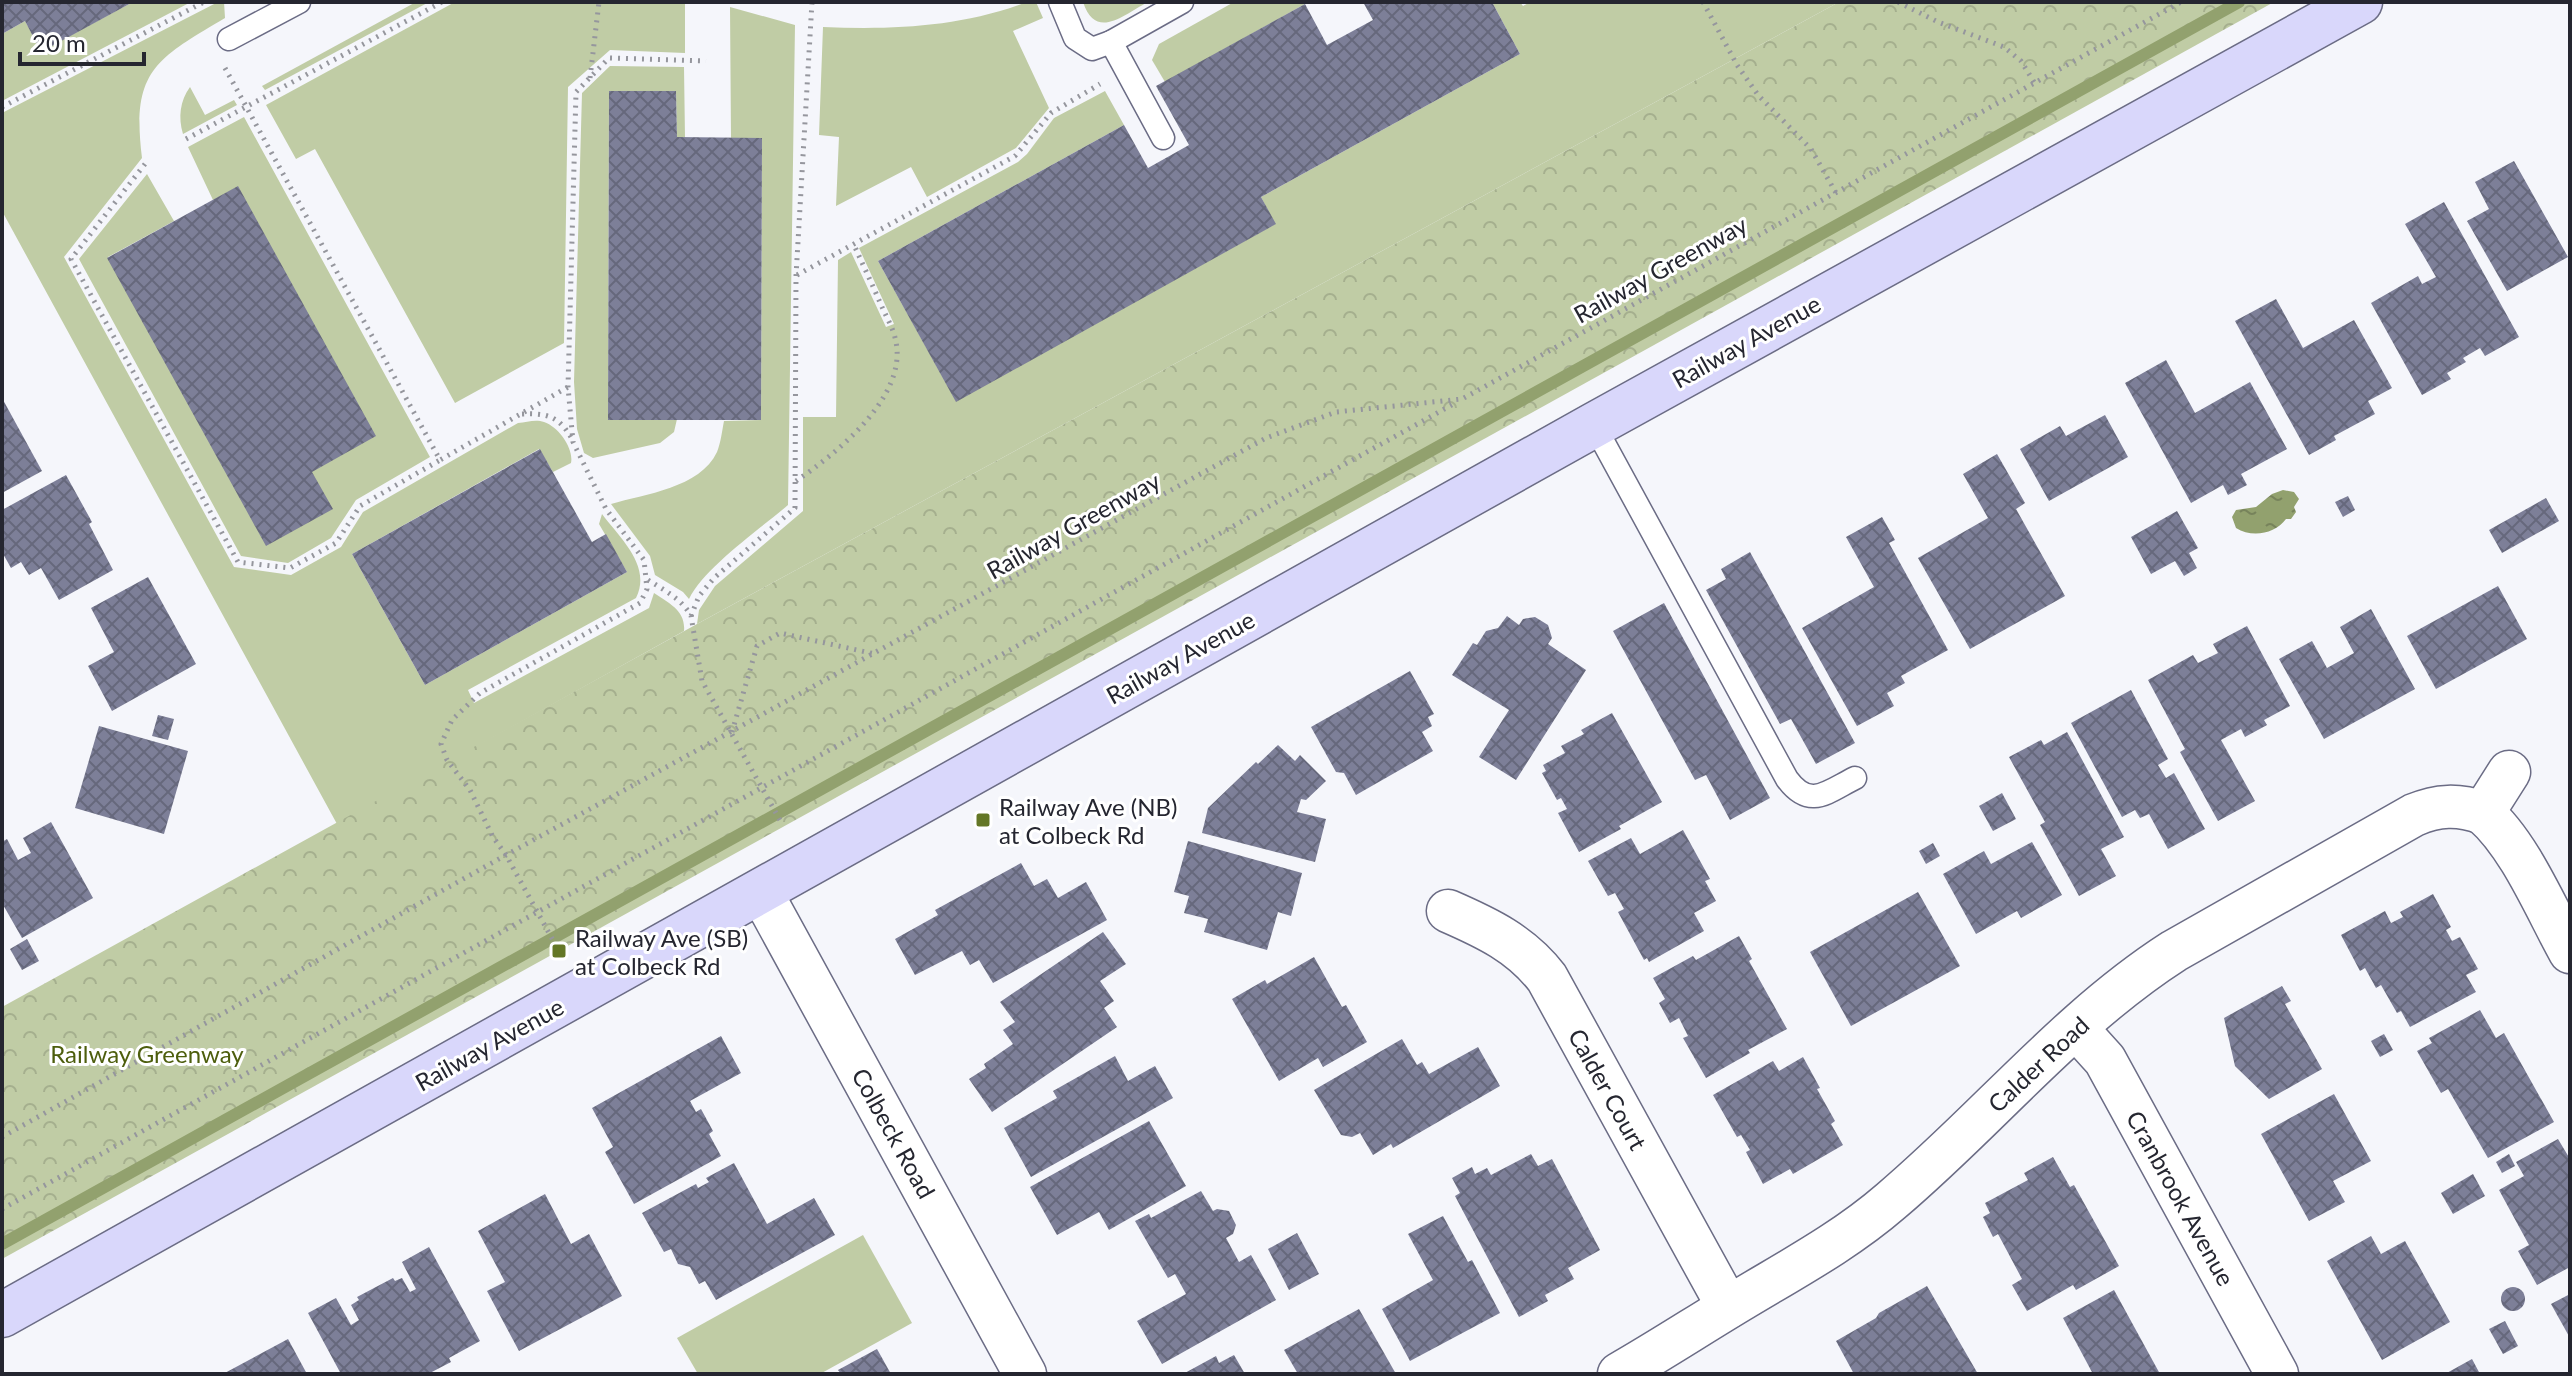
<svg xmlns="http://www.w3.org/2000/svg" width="2572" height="1376" viewBox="0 0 2572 1376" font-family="Lato,sans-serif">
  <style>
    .grass { fill: #c0cca5 }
    .park { fill: url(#park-crowns) }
    .water { fill: url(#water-ripples) }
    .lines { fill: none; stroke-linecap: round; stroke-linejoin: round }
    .stream { stroke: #92a16e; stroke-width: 12 }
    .building { fill: url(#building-cross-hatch) }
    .service-casing { stroke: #6b6c85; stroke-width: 25 }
    .minor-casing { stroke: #6b6c85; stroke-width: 45 }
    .secondary-casing { stroke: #6b6c85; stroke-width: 47 }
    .path { stroke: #95969d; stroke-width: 5; stroke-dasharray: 2 6; stroke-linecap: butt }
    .service { stroke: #fff; stroke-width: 22 }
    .minor { stroke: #fff; stroke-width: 42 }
    .secondary { stroke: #d9d7fb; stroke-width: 44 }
    .poi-dot { fill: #647726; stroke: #fff; stroke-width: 3 }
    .labels { text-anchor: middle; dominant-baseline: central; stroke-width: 6; stroke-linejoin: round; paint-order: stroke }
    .street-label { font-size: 24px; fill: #252630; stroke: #fff }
    .poi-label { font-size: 24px; fill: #252630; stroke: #fff; text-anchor: start }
    .park-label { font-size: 24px; fill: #4d5e0d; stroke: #fff }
  </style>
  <defs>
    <pattern id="park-crowns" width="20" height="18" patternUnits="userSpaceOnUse" patternTransform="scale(2)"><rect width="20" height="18" fill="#c0cca5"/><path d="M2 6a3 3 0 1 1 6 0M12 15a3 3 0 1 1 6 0" fill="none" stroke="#a5af8e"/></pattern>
    <pattern id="water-ripples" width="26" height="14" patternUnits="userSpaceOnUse" patternTransform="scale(2)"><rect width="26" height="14" fill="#92a16e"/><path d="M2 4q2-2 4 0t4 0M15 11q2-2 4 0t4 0" fill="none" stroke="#77835b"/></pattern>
    <pattern id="building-cross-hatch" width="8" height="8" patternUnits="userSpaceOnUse" patternTransform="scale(2)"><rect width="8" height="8" fill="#7d7f98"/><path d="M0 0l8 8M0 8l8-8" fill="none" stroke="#66687c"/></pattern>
  </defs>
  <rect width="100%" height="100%" fill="#f5f6fb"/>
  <!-- grass -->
  <g class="grass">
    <polygon points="133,2 191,2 2,101 2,34 25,21 41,51"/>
    <path d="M218 2H224L225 18C156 59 131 71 142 158L64 257 234 567 291 575 341 547 363 512 518 423C527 422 536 419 544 422 559 427 574 449 571 463L553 472 539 449 352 554 425 685 627 572 599 524 602 514C620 538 652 566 636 598L468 690 474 703 649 608 654 593C669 603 686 611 684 631L337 824 2 211V113Z"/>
    <polygon points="416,2 429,2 265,90 262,86"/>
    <polygon points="455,2 685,2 685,53 610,50 568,87 564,343 455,403 315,149 296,159 266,105"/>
    <path d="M1027 2H1036L1043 18 1013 31 1049 108 1016 148 927 197 911 167 836 206 839 137 819 135 823 27C893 30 961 27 1027 2Z"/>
    <path d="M1083 2H1148C1123 15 1096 41 1083 2Z"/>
    <polygon points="1234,2 1304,2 1305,4 1165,82 1152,60 1159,44"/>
    <polygon points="1492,2 1520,2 1523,6 1530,2 1839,2 697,624 699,610 715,586 803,511 803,417 836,417 838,260 851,252 886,327 894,324 859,248 1018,162 1027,154 1054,118 1105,91 1124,125 878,261 956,401 1275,224 1261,197 1520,54"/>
    <path d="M730 7 795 25 788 505C760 529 704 568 689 599L683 592 655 575 650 556 611 504C645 494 700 488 717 452 721 442 722 431 724 421L761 420 762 139 731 138Z"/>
    <polygon points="610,66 684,67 685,138 677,137 676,91 609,91 608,419 677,419 674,432 660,443 593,458 584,453 577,429 574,382 582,93"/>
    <path d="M190 87 205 115 234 100 237 105 183 134C178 117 180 101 190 87Z"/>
    <polygon points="244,117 430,457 356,500 331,538 288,563 241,556 79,259 147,174 174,221 108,257 312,472 238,187 213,200 188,147"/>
    <polygon points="863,1235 912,1323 820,1374 698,1374 677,1338"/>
  </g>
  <!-- park -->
  <polygon class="park" points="1839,2 2274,2 2,1259 2,1007 697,624"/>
  <!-- water -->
  <path class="water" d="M2283 490 2294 492 2299 499 2294 507 2296 512 2291 519H2286C2275 534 2252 538 2236 528L2232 517 2236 510 2256 507 2272 494Z"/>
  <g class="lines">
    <!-- stream -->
    <polyline class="stream" points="2,1244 2239,2"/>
  </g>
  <!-- building -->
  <g class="building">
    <polygon points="2,2 133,2 41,52 25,21 2,34"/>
    <polygon points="1363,2 1492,2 1520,54 1261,197 1276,224 956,402 878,261 1124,125 1148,168 1189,145 1156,86 1305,4 1327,45 1373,20"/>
    <polygon points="609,91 676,91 677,137 762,138 761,420 608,420"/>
    <polygon points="2514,161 2568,257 2507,291 2467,221 2489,209 2475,182"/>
    <polygon points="238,186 376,436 312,472 333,509 266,546 107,258"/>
    <polygon points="2444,202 2519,337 2485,356 2480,348 2463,358 2466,362 2447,373 2451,379 2422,395 2371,303 2418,276 2422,284 2436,277 2405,224"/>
    <polygon points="2276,299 2303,348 2354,320 2392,388 2368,401 2375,414 2334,436 2336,440 2309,455 2235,321"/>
    <polygon points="2166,360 2195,413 2250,382 2287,449 2241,474 2247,485 2228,495 2223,485 2191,503 2125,383"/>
    <polygon points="2,398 42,471 2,493"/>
    <polygon points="2105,415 2128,457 2049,501 2020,449 2060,426 2066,436"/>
    <polygon points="540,449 592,542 606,534 627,572 425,685 352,554"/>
    <polygon points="1997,454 2025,503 2016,509 2065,596 1970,649 1918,558 1988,518 1963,474"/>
    <polygon points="66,475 92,522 89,524 113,570 59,600 41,568 29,575 21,562 11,568 2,552 2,510"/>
    <polygon points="2348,496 2355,510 2343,517 2335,502"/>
    <polygon points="2546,498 2559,521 2502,553 2489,530"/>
    <polygon points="2177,511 2198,548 2189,553 2197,568 2184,576 2175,561 2151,574 2131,537"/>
    <polygon points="1882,517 1895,540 1889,543 1948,650 1901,676 1905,683 1887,693 1894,706 1857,726 1802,628 1874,587 1846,537"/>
    <polygon points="1750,552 1855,743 1816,764 1791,719 1780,724 1706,590 1726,579 1721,569"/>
    <polygon points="148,577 196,664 112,711 88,666 114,652 91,608"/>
    <polygon points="2498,586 2527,639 2436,689 2407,636"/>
    <polygon points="1664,603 1770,798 1730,820 1706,775 1695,780 1613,631"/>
    <polygon points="2371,609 2415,689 2324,739 2279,659 2312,641 2327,668 2354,653 2340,627"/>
    <polygon points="1507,616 1519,625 1523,619 1535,617 1548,625 1552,638 1548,644 1586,670 1516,780 1479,757 1509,710 1452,675 1473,643 1477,645 1486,631 1498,628"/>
    <polygon points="2247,626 2290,706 2264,720 2267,725 2245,737 2241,729 2221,740 2255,801 2218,821 2180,752 2185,749 2148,680 2193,655 2198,663 2218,653 2213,644"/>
    <polygon points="1410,671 1434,714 1428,717 1432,726 1422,732 1433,751 1356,795 1344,773 1336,772 1311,727"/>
    <polygon points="2131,690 2168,759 2158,765 2166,778 2174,773 2205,829 2168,849 2149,814 2140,818 2135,810 2122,817 2071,723"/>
    <polygon points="1612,713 1662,802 1619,826 1621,829 1579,852 1558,813 1567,809 1561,798 1557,800 1542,773 1546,771 1543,765 1565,753 1561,746 1584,734 1581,730"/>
    <polygon points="158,715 174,719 168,740 152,736"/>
    <polygon points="99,726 188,751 164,834 75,808"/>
    <polygon points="2067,732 2124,837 2101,849 2116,876 2079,896 2040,825 2045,822 2009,757 2041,740 2044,745"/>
    <polygon points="1278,745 1295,761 1300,755 1326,781 1306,800 1301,799 1297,812 1326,819 1315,862 1202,833 1208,808 1256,762 1258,764"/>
    <polygon points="2002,793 2016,819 1993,831 1979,806"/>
    <polygon points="51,822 93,898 22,938 2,903 2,842 7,839 18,860 31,853 23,838"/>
    <polygon points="1683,830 1710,879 1705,881 1716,901 1694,913 1704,931 1649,962 1647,958 1644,960 1618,912 1624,909 1615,893 1608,896 1588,861 1631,838 1640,854"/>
    <polygon points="1188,841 1302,873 1291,916 1278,912 1267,950 1204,932 1208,919 1184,913 1189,896 1174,892"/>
    <polygon points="2032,842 2062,895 2021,918 2017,911 1976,934 1943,874 1984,851 1991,864"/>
    <polygon points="1933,843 1940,856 1926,864 1919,851"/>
    <polygon points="1021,863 1034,886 1047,879 1058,898 1086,882 1107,920 993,983 979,960 970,965 962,951 915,975 895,939 938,915 935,910"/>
    <polygon points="1918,892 1960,966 1851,1026 1810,952"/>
    <polygon points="2433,894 2451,927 2446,930 2452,941 2460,937 2478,969 2466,975 2476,992 2410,1027 2401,1011 2397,1013 2381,985 2376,988 2365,968 2360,971 2341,935 2385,911 2391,923 2403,917 2400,912"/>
    <polygon points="1103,932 1126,964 1100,981 1114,1001 1104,1008 1117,1027 992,1112 969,1079 986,1068 984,1064 1013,1044 1003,1030 1015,1022 1000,1002"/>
    <polygon points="1739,936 1752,959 1749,961 1787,1029 1748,1050 1750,1053 1706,1078 1683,1038 1688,1036 1679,1018 1670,1023 1659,1003 1665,999 1653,978 1693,956 1696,960"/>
    <polygon points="27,939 39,961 22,970 10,949"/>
    <polygon points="1314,957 1342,1007 1346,1005 1367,1042 1323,1067 1318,1058 1279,1081 1232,999 1265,980 1267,984"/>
    <polygon points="2282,986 2291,1001 2285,1004 2322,1069 2269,1099 2235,1066 2224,1018"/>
    <polygon points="2480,1010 2496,1038 2504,1033 2554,1122 2488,1158 2448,1089 2441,1093 2417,1051 2432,1043 2429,1038"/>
    <polygon points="2384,1034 2393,1050 2380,1057 2371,1041"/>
    <polygon points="721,1036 741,1073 690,1101 696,1112 701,1109 713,1131 709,1134 721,1156 634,1204 605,1152 613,1147 592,1108"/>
    <polygon points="1402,1039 1417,1065 1422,1062 1429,1074 1478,1047 1500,1086 1393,1148 1391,1144 1373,1155 1360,1133 1352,1137 1341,1135 1314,1090"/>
    <polygon points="1115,1056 1128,1081 1155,1066 1173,1098 1031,1177 1004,1128 1057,1098 1053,1091"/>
    <polygon points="1803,1057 1820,1088 1817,1089 1835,1121 1831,1124 1843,1145 1793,1174 1790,1169 1763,1184 1746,1152 1750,1150 1741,1135 1737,1137 1713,1095 1773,1061 1779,1071"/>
    <polygon points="2334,1094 2371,1161 2333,1181 2345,1202 2309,1221 2261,1134"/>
    <polygon points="1149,1121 1186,1186 1109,1230 1099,1212 1057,1235 1030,1187"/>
    <polygon points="2558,1139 2570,1159 2570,1267 2537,1285 2518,1251 2529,1245 2499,1190 2524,1176 2516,1162"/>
    <polygon points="1531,1154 1538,1166 1552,1159 1600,1250 1568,1268 1574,1279 1545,1295 1548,1301 1519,1317 1455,1196 1460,1193 1452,1178 1472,1167 1475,1174 1487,1168 1491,1175"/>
    <polygon points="2509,1154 2515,1166 2502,1173 2496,1162"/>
    <polygon points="2053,1157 2070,1187 2074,1185 2119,1266 2076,1290 2073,1285 2027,1311 2012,1285 2022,1279 1998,1234 1993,1237 1983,1217 1990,1213 1985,1203 2028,1180 2024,1173"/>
    <polygon points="734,1163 767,1224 814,1198 835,1235 716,1300 705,1281 699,1284 690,1267 678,1264 671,1249 664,1252 642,1213 696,1184 698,1188 709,1182 706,1178"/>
    <polygon points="2473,1174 2485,1196 2453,1214 2441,1193"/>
    <polygon points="1201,1191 1213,1211 1217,1209 1229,1211 1236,1225 1233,1234 1226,1238 1239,1262 1251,1255 1276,1300 1162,1364 1137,1321 1186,1294 1175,1274 1168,1278 1135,1221 1149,1214 1151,1218"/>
    <polygon points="545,1194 571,1244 589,1234 622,1296 519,1351 487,1291 505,1282 478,1231"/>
    <polygon points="1443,1216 1468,1262 1472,1260 1500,1313 1410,1361 1382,1309 1433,1280 1408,1234"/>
    <polygon points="1297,1233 1319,1274 1289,1290 1268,1249"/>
    <polygon points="2371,1236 2381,1254 2405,1241 2450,1322 2382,1360 2327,1261"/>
    <polygon points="429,1247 480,1341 449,1358 451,1362 428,1374 341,1374 308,1313 336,1298 351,1325 359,1320 351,1305 359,1300 357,1297 393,1278 395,1281 402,1278 410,1292 416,1289 402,1262"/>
    <polygon points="1927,1286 1978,1374 1854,1374 1836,1341 1876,1318 1879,1313"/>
    <circle cx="2513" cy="1299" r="12"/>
    <polygon points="2114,1290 2160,1374 2093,1374 2063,1318"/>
    <polygon points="2570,1294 2570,1338 2551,1304"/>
    <polygon points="1359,1309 1396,1374 1298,1374 1284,1350"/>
    <polygon points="2505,1321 2518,1346 2503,1354 2489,1329"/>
    <polygon points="288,1339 307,1374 223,1374"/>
    <polygon points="877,1349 891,1374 841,1374 838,1370"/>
    <polygon points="1234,1355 1245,1374 1183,1374 1216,1356 1219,1363"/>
    <polygon points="2472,1359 2480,1374 2445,1374"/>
  </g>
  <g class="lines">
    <!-- service casing -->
    <g class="service-casing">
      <g id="service">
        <polyline points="1060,2 1075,38 1092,49 1111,42 1182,2"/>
        <polyline points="229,39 299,2"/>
        <polyline points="1111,42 1163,138"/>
        <path d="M1594 425 1787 779C1810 810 1827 792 1855 778"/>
      </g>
    </g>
    <!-- minor casing -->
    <g class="minor-casing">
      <g id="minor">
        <path d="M2509 772 2483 813C2520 845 2546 909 2570 952"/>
        <polyline points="761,892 1025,1374"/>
        <path d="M1448 911C1487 928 1521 944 1547 978L1728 1307"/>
        <polyline points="2076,1028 2105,1060 2277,1374"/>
        <path d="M1619 1374C1661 1350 1702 1323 1744 1298 1794 1268 1846 1240 1891 1201 1987 1120 2068 1019 2174 951L2414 815C2438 805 2458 804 2483 813"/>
      </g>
    </g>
    <!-- secondary casing -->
    <g class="secondary-casing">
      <polyline id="secondary" points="2,1315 1594,425 2360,2"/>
    </g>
    <!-- path -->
    <g class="path">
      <polyline points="1703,2 1737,65 1758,95 1811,149 1836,193"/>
      <polyline points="1898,2 1938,22 2004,47 2021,61 2034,82"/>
      <polyline points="225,68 440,460 568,387"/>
      <polyline points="590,78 599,2"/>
      <polyline points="2,107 204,2"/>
      <polyline points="186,139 442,2"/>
      <polyline points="145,164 71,259 238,562 290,568 336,543 360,506 440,460"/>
      <polyline points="797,275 1015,156 1051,113 1100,84"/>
      <path d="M522 414C547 413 559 416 572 439"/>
      <path d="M796 481C837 453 907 397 896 342 894 330 887 318 882 307 873 286 863 265 854 245"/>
      <path d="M648 580C664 590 682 599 691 616L702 681 781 822"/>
      <polyline points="691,616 699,596 714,578 795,508 796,276 812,2"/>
      <polyline points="732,732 757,646 780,633 875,654"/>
      <polyline points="560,953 506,855 493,837 470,790 447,760 441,744 452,720 480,693 640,603 647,589 644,560 606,509 573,442 568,387 576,92 609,58 706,61"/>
      <polyline points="2,1137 506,855 1266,438 1336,412 1462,399 2181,2"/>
      <polyline points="2,1209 1457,402"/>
    </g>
    <!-- service -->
    <use href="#service" class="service"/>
    <!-- minor -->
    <use href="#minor" class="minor"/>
    <!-- secondary -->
    <use href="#secondary" class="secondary"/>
  </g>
  <!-- markers -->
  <g class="poi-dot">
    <rect x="975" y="812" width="16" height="16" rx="4"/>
    <rect x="551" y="943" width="16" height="16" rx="4"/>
  </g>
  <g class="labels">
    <!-- street labels -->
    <g class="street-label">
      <text transform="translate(1660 269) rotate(-29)">Railway Greenway</text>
      <text transform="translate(1746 341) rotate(-29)">Railway Avenue</text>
      <text transform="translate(1073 525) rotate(-29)">Railway Greenway</text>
      <text transform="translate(1180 657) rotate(-29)">Railway Avenue</text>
      <text transform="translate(489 1044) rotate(-29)">Railway Avenue</text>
      <text transform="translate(2038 1064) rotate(-43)">Calder Road</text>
      <text transform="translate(1608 1089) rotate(61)">Calder Court</text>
      <text transform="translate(894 1133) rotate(61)">Colbeck Road</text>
      <text transform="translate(2181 1198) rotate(61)">Cranbrook Avenue</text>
    </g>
    <!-- poi labels -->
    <g class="poi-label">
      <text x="999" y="806">Railway Ave (NB)<tspan x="999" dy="28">at Colbeck Rd</tspan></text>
      <text x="575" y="937">Railway Ave (SB)<tspan x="575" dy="28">at Colbeck Rd</tspan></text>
    </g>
    <!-- park labels -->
    <g class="park-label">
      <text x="147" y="1053">Railway Greenway</text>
    </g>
  </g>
  <!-- border -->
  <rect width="2572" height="1376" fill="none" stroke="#252630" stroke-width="8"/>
  <!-- scale -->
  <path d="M20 52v12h124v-12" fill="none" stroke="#252630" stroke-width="4"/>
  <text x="32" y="52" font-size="24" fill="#252630" stroke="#ffffff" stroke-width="6" paint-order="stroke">20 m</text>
</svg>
